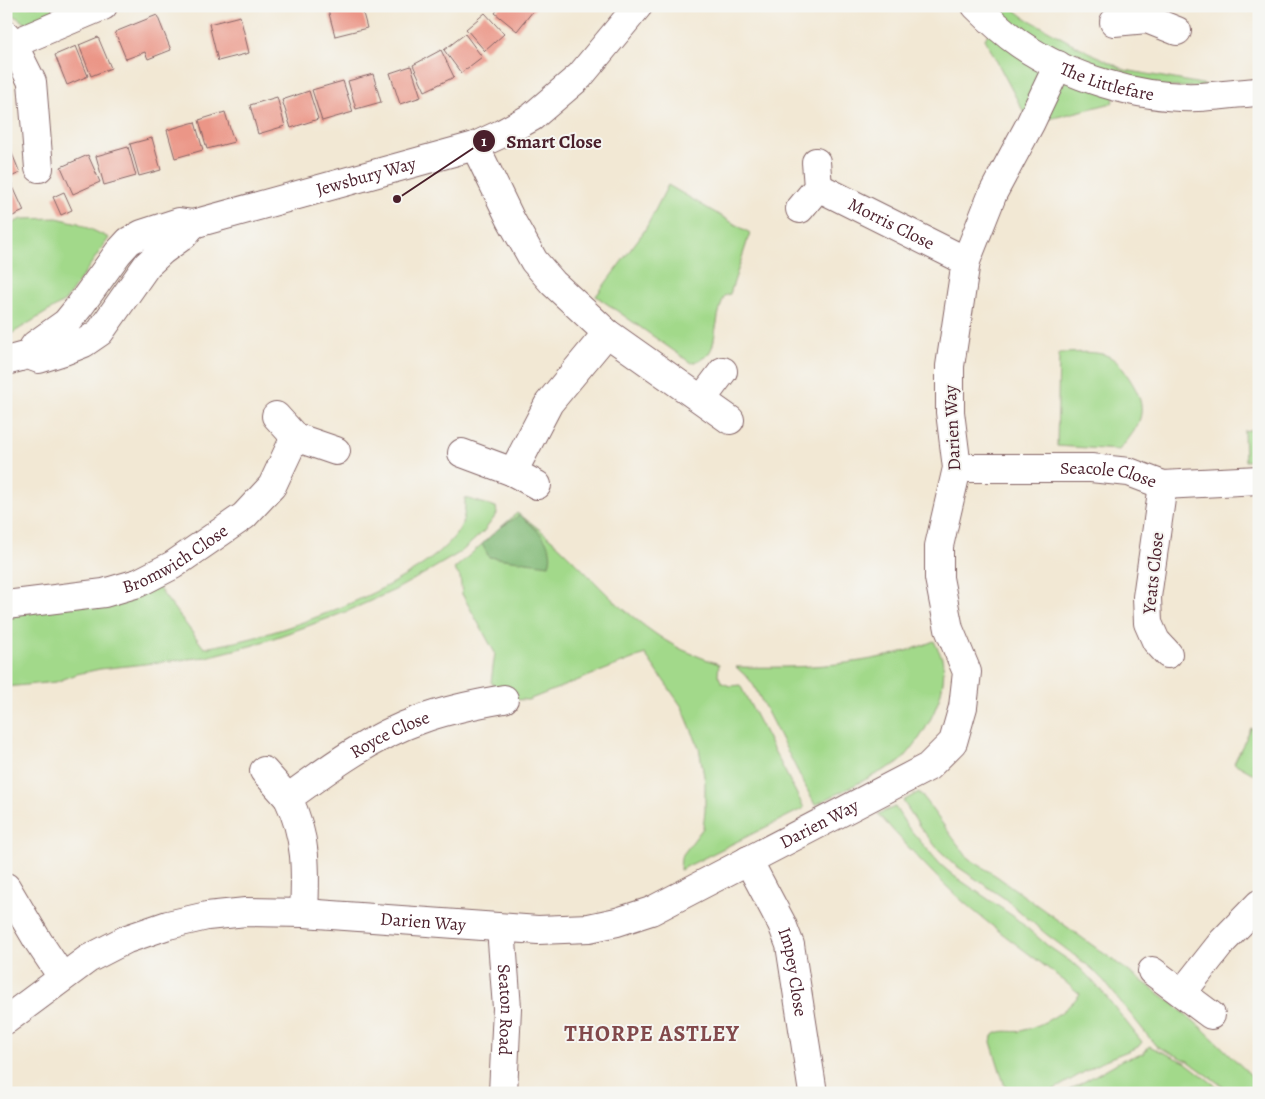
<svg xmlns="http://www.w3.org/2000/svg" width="1265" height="1099" viewBox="0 0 1265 1099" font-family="Alegreya,serif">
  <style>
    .green { fill: #a2d98a; stroke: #767c5a }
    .forest { fill: #81b976; stroke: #666c50 }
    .building { fill: #eb9687 }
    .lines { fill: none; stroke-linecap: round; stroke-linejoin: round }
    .minor-casing { stroke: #856566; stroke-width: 30 }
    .minor { stroke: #fff; stroke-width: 28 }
    .labels { text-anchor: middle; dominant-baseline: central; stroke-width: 4; stroke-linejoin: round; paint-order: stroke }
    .street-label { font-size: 18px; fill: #4a1f2b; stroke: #f6f6f2 }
    .district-label { font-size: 22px; font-weight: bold; letter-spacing: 1px; fill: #82494b; stroke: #f6f6f2 }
    .leader { fill: none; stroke: #4a1f2b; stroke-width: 2 }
    .callout-dot { fill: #4a1f2b; stroke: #f6f6f2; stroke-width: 2 }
    .mark-label { font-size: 15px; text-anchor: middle; font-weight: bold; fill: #fff }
    .callout-label { font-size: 19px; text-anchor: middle; font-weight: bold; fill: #4a1f2b; stroke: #f6f6f2; stroke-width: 4; stroke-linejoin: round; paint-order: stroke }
  </style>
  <rect width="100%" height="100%" fill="#f6f6f2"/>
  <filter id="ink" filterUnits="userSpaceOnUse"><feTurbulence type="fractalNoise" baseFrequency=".02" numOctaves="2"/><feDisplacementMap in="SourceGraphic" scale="10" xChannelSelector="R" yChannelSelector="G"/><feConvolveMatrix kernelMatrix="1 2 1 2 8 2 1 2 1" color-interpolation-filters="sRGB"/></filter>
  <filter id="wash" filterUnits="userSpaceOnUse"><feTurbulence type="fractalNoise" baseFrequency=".0096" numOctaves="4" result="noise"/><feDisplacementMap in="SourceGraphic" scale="20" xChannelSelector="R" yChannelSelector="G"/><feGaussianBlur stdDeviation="1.12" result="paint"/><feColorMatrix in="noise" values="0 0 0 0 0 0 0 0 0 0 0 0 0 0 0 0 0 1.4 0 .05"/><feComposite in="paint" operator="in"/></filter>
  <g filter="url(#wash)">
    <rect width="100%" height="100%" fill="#f2e8d4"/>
    <!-- green -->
    <g class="green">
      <polygon points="8,6 79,6 28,25 13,15"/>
      <polygon points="976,6 1010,6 1024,17 1073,44 1125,70 1218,87 1118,87 1112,103 1030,124 985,39 994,24"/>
      <path d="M668 185 750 233 730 294 724 296C721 305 718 314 717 323 712 345 716 356 691 363L596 296 645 230Z"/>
      <polygon points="57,218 78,223 109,238 65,301 6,337 6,227 21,219"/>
      <path d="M1059 353C1073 353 1088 351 1102 354 1112 356 1120 364 1125 372 1149 406 1146 420 1119 450L1057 446Z"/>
      <polygon points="1259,428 1259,460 1245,461 1244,431"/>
      <path d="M465 498 496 507 497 514 484 531 461 552 427 572 395 590 348 611 305 627 254 645 206 657 100 669 77 674 56 682 6 687V617L157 586 204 648C220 645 237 642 252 638 306 624 433 577 460 528 465 518 465 508 465 498Z"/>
      <path d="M517 513C553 536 581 569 611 598 631 616 659 639 683 650 695 655 707 660 719 664L718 675 722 683 730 686 740 685 804 808 680 870 681 857 703 828 705 811V782L699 748 682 707 645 654 528 700 504 699 491 682 495 653 462 594 460 577 454 569Z"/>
      <path d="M934 641C936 646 940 652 942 658 951 692 923 739 900 762L815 805 754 686 749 679 736 667C802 668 871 667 934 641Z"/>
      <polygon points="1251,728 1259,731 1259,777 1234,763"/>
      <polygon points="919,792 968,858 998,877 1171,1002 1203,1029 1259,1083 1259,1093 1232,1093 1188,1061 1156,1046 1104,981 1091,968 1046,934 1004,898 955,865 937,848 920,827 903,801"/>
      <path d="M895 807 907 826 941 865 954 876 1013 916 1048 946 1080 968 1101 990 1142 1042 1138 1047 1105 1060 1048 1093H1007L991 1042 992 1036C1002 1028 1010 1033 1021 1031 1044 1025 1066 1012 1080 994 1041 961 998 933 960 899 931 873 905 843 878 814Z"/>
      <polygon points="1149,1046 1185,1062 1225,1093 1064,1093 1124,1059 1143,1054"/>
    </g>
    <!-- forest -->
    <path class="forest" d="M520 515C534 528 557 543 549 565L489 557 482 544 498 529Z"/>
    <g id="blocks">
      <!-- building -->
      <g class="building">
        <polygon points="327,6 361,6 367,28 335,36"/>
        <polygon points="500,6 537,6 517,31 495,13"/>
        <polygon points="485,13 504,34 485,51 466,29"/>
        <polygon points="157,15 171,50 148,59 145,52 126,59 115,32"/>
        <polygon points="240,16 249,53 218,61 209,24"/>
        <polygon points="465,34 482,57 461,73 444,50"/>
        <polygon points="98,37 111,68 91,76 79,45"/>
        <polygon points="76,46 88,76 67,85 55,55"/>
        <polygon points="441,50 454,77 425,91 413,65"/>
        <polygon points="411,66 421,97 400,104 390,73"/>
        <polygon points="373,74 381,102 356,109 348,81"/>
        <polygon points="343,81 353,112 322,121 312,90"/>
        <polygon points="309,91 318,119 291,128 282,100"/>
        <polygon points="277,97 285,126 258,134 250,105"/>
        <polygon points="225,112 234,142 207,149 199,120"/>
        <polygon points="195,122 203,150 175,158 167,130"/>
        <polygon points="152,138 161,170 139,176 130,144"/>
        <polygon points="6,139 20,173 6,179"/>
        <polygon points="128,147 136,176 104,185 96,156"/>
        <polygon points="88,155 100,182 73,194 61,167"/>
        <polygon points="10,180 24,211 6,219 6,182"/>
        <polygon points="64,192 72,210 61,215 53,197"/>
      </g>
    </g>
  </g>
  <g filter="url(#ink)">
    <use href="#blocks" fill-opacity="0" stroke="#856566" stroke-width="1"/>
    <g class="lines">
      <!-- minor casing -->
      <g class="minor-casing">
        <g id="minor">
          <path id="s1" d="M976 6C990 20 1004 33 1020 44 1068 77 1139 99 1198 97 1218 96 1238 93 1259 92"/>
          <polyline points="1114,22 1147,19 1177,31"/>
          <polyline points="6,35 13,44 32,82 39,168"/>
          <polyline points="13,44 103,6"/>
          <polyline points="475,146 511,220 534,261 553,283 607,333 730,420"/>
          <path id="s2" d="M818 187 966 261"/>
          <polyline points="800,209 818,187 816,162"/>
          <path id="s3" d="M28 355 35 345 66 323 79 307 118 253 129 241 142 234 179 222 193 224 475 146 503 133 532 117 580 76 638 6"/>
          <polyline points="6,361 28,355 39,359 64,351 84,343 100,332 147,265 162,251 184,235 193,224"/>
          <polyline points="702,399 723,371"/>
          <polyline points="276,416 295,437 336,451"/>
          <polyline points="462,453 513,472 537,485"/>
          <path id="s4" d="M957 468H1091L1129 472 1163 485 1259 480"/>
          <polyline points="513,472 549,403 607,333"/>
          <polyline points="1163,485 1147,597 1148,623 1156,641 1168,654"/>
          <path id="s5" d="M6 605 104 593 138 583 173 565 244 516 272 486 295 437"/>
          <polyline points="264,771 288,798"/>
          <path id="s6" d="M748 860 782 924 790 945 813 1093"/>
          <polyline points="6,887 38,941 62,977"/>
          <path id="s7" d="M304 913C306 871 307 837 288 798 329 768 371 737 419 720 446 710 475 704 504 699"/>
          <path id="s8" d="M501 928 507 1008 503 1093"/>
          <polyline points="1152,971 1211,1015"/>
          <polyline points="1182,993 1223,941 1259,904"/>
          <path id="s9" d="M6 1020 88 959 127 939 168 925 207 916 246 912 304 913 538 930 589 928 617 922 651 911 928 767 953 742 963 707 967 672 949 629 939 578V546L957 468 950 412V366L966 261 993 193 1030 124 1058 65"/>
        </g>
      </g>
      <!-- minor -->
      <use href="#minor" class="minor"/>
    </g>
  </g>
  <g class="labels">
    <!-- street labels -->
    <g class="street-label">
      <text stroke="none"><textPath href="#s1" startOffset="154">The Littlefare</textPath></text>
      <text stroke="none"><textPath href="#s3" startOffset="401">Jewsbury Way</textPath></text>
      <text stroke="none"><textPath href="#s2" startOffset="82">Morris Close</textPath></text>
      <text transform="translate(952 428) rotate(-93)">Darien Way</text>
      <text stroke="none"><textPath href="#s4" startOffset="152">Seacole Close</textPath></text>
      <text stroke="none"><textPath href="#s5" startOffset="178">Bromwich Close</textPath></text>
      <text transform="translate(1153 573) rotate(-84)">Yeats Close</text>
      <text stroke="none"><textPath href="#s7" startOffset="238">Royce Close</textPath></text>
      <text stroke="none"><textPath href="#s9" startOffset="866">Darien Way</textPath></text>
      <text stroke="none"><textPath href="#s9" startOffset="446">Darien Way</textPath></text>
      <text stroke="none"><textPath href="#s6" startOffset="122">Impey Close</textPath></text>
      <text stroke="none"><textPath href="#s8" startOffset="82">Seaton Road</textPath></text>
    </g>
    <!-- district labels -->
    <g class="district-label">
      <text x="652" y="1034">THORPE ASTLEY</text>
    </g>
  </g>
  <!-- callouts -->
  <path class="leader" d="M397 199L484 141"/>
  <g class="callout-dot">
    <circle cx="397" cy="199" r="5"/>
    <circle cx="484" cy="141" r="12"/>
  </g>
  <g class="mark-label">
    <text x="484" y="146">1</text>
  </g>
  <g class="callout-label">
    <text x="554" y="148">Smart Close</text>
  </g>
  <!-- margin -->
  <rect width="1265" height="1099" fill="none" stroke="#f6f6f2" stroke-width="25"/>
</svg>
